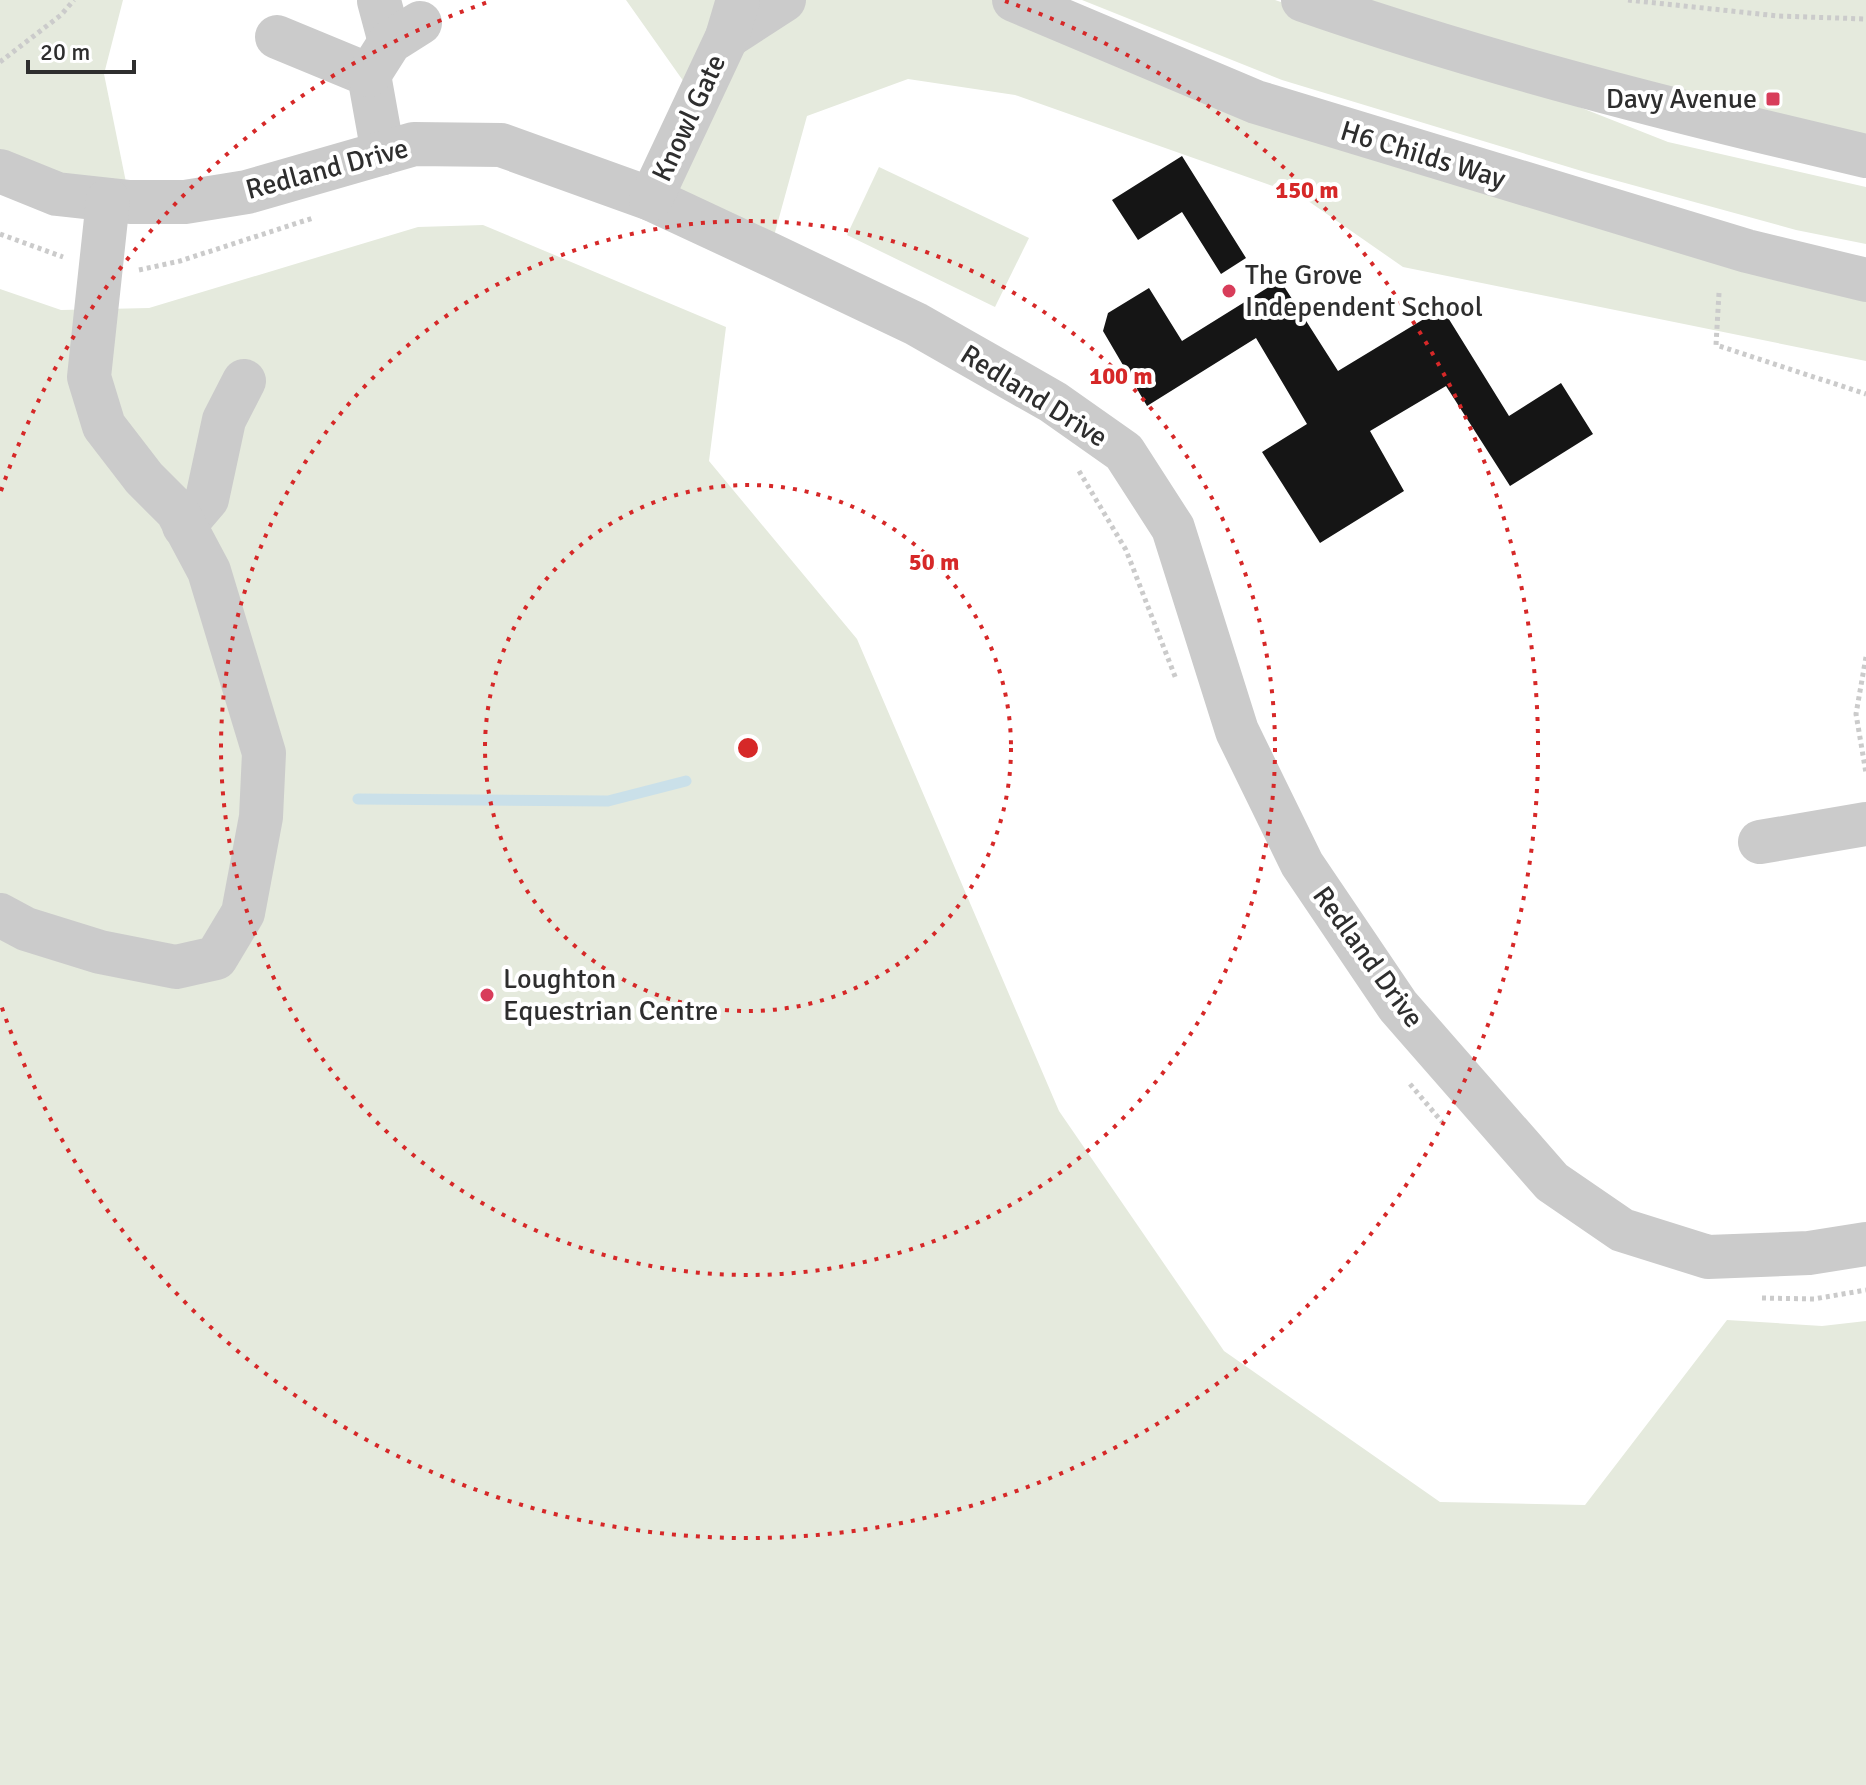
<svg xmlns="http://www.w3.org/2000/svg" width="1866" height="1785" viewBox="0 0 1866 1785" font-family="Signika,sans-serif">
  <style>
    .green { fill: #e5eadd }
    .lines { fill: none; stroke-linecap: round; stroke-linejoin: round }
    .stream { stroke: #cae0e9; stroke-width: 11 }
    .building { fill: #151515 }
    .path { stroke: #cbcbcb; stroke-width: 5; stroke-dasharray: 4 4; stroke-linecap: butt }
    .minor { stroke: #cbcbcb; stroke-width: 44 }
    .ring { fill: none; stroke: #d62828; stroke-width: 4; stroke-dasharray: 4 8 }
    .poi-dot { fill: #d83d5a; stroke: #fff; stroke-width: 3 }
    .labels { text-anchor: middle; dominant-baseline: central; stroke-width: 8; stroke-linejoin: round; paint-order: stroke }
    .poi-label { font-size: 28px; fill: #2e2e2e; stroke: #fff; text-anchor: start }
    .street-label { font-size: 28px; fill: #2e2e2e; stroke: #fff }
    .centre { fill: #d62828; stroke: #fff; stroke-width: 4 }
    .ring-label { font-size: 24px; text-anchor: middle; font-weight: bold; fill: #d62828; stroke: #fff; stroke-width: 8; stroke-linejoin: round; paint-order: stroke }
  </style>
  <rect width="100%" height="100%" fill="#fff"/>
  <!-- green -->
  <g class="green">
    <polygon points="0,0 123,0 104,74 130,202 0,171"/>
    <polygon points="626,0 1014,0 1866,280 1866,361 1403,267 1301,196 1015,95 908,79 807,116 769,254 651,199 696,99"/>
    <polygon points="1082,0 1275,0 1511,80 1668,142 1866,187 1866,244 1796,230 1585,172 1282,80"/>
    <polygon points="1303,0 1866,0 1866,156"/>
    <polygon points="879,167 1029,238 995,307 847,235"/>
    <polygon points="483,225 726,327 709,461 857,639 1059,1111 1224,1351 1440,1502 1585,1505 1727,1320 1822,1326 1866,1321 1866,1785 0,1785 0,289 61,310 149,308 418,227"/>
  </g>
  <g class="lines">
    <!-- stream -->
    <polyline class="stream" points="358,799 608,801 686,781"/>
  </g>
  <!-- building -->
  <g class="building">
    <polygon points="1182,156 1246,258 1221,274 1182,212 1138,240 1112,200"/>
    <polygon points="1280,280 1338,371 1442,308 1509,416 1561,383 1593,434 1510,486 1446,386 1370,431 1404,491 1320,543 1262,452 1307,424 1256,338 1147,406 1103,331 1108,313 1149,288 1182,341"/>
  </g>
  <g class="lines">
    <!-- path -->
    <g class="path">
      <polyline points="1628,0 1778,16 1866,19"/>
      <polyline points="0,62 61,15 74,0"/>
      <polyline points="0,234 63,257"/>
      <polyline points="139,270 180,261 313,218"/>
      <polyline points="1719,293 1716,345 1866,394"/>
      <polyline points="1079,471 1126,550 1176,679"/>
      <polyline points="1866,657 1856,714 1866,773"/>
      <polyline points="1410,1084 1442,1122"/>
      <polyline points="1762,1298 1814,1299 1866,1290"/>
    </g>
    <!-- minor -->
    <g class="minor">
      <polyline points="1014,0 1256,102 1747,251 1866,280"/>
      <path d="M1303 0C1487 64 1676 112 1866 156"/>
      <polyline points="379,1 390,42"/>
      <polyline points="277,37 369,75 383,153"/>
      <polyline points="727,37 784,0"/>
      <polyline points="369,75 390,42 420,23"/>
      <polyline points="0,171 57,194 130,202 185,202 247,192 414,144 501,145 651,199 769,254 916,324 1053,402 1124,452 1173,528 1237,731 1302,864 1398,1006 1552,1182 1622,1230 1708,1257 1809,1253 1866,1244"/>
      <polyline points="651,199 727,37 738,0"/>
      <polyline points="184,526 207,499 224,420 244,381"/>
      <polyline points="1760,842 1866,824"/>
      <polyline points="0,915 26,929 100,952 176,967 216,958 243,913 261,817 264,753 209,571 177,511 144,478 104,426 89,377 108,200"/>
    </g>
  </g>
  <!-- distance rings -->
  <g class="ring">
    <circle cx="748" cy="748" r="263"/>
    <circle cx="748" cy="748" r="527"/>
    <path d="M1 491A790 790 0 0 1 491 1M1005 1A790 790 0 1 1 1 1005"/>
  </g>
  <!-- markers -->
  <g class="poi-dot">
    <rect x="1765" y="91" width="16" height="16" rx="4"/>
    <circle cx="1229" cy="291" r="8"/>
    <circle cx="487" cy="995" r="8"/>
  </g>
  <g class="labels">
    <!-- poi labels -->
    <g class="poi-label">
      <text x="1757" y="99" text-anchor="end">Davy Avenue</text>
      <text x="1245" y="275">The Grove<tspan x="1245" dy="32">Independent School</tspan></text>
      <text x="503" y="979">Loughton<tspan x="503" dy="32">Equestrian Centre</tspan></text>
    </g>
    <!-- street labels -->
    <g class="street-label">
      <text transform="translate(689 118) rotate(-65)">Knowl Gate</text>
      <text transform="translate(1423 155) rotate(17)">H6 Childs Way</text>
      <text transform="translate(327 169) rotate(-15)">Redland Drive</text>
      <text transform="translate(1034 396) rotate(32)">Redland Drive</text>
      <text transform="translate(1368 957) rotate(54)">Redland Drive</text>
    </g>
  </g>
  <circle cx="748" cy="748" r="12" class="centre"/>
  <g class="ring-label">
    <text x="1307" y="198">150 m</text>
    <text x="1121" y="384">100 m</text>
    <text x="934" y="570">50 m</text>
  </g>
  <!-- scale -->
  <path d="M28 60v12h106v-12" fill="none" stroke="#2e2e2e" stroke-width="4"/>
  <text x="40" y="60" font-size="24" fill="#2e2e2e" stroke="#ffffff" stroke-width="6" paint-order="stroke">20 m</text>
</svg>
